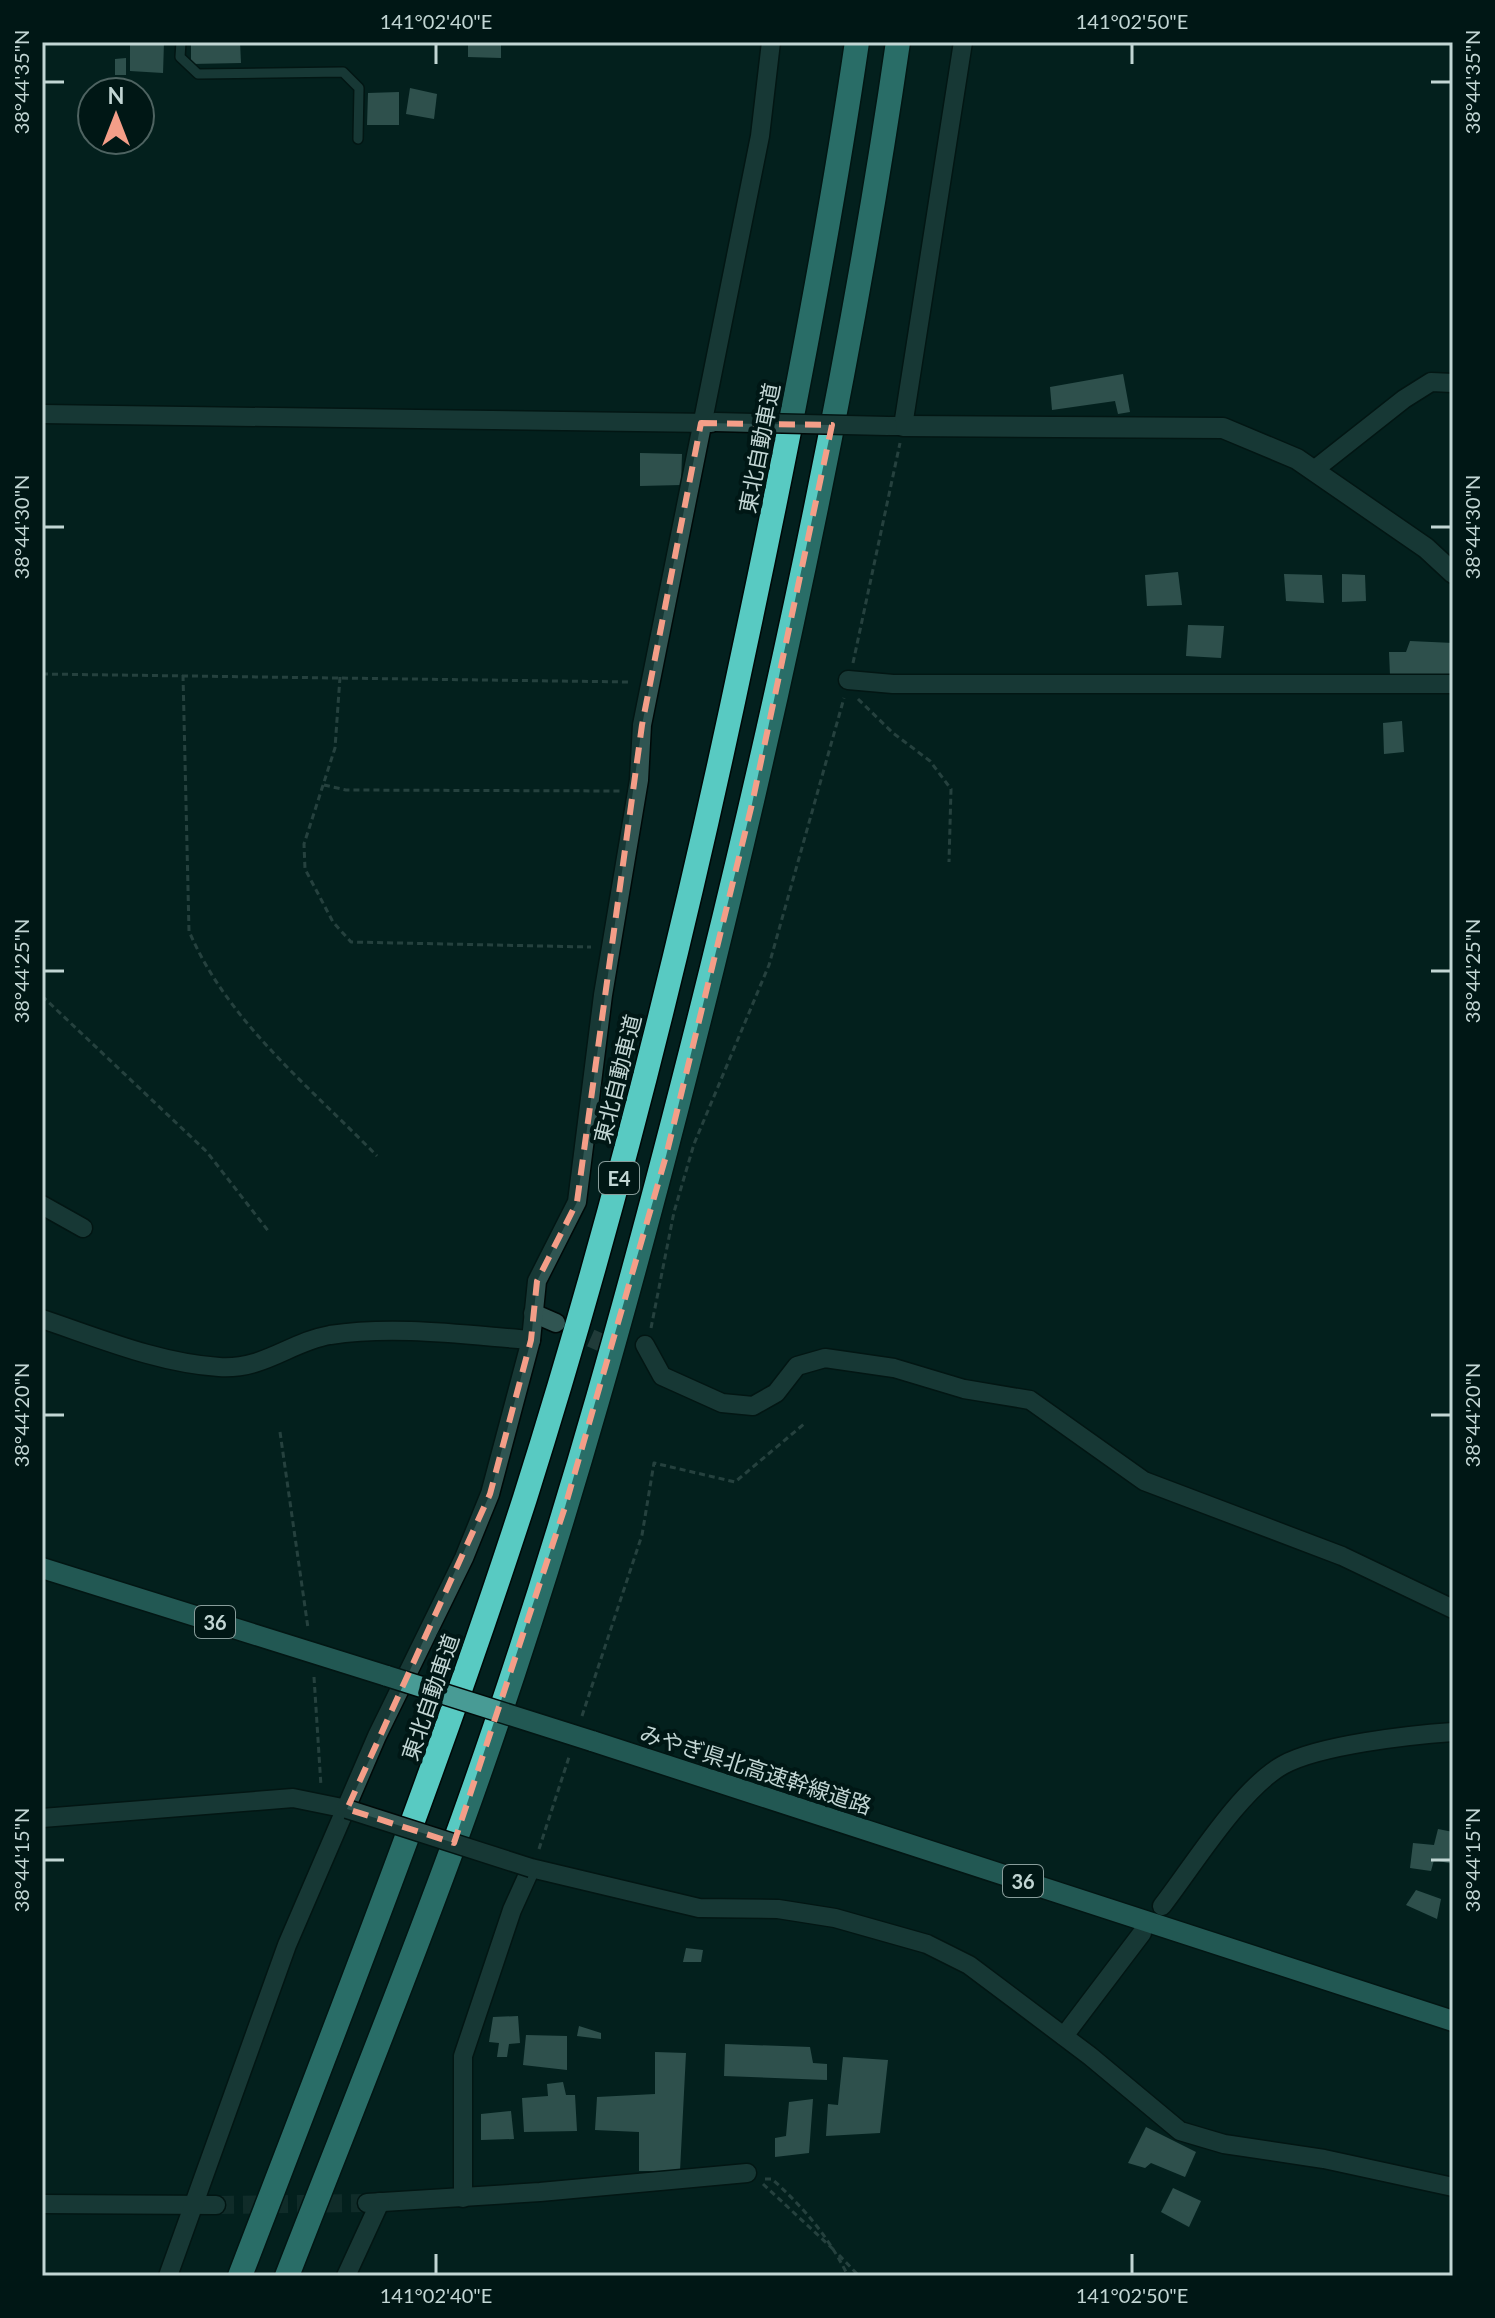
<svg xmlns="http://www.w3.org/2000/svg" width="1495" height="2318" viewBox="0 0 1495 2318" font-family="Lato,'Noto Sans JP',sans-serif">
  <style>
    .building { fill: #628985 }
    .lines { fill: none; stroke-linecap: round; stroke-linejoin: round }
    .street-tunnel { stroke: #203b39; stroke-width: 18; stroke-dasharray: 18 9; stroke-linecap: butt }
    .lane-casing { stroke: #000908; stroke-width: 12 }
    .street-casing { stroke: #000908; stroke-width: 21 }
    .secondary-casing { stroke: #000908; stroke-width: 23 }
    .primary-casing { stroke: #000908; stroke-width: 23 }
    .highway-casing { stroke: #000908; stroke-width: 27 }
    .path { stroke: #4f6866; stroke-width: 3; stroke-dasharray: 6 4; stroke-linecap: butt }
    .lane { stroke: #305552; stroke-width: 9 }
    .street { stroke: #305552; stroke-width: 18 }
    .secondary { stroke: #305552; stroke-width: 20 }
    .primary { stroke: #489b95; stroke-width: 20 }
    .highway { stroke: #58cac2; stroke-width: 24 }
    .street-bridge-casing { stroke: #000908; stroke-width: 21; stroke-linecap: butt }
    .primary-bridge-casing { stroke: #000908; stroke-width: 23; stroke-linecap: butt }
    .street-bridge { stroke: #305552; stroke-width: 18 }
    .primary-bridge { stroke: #489b95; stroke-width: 20 }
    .marked { fill: none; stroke: #f49e88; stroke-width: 6; stroke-dasharray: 16 10; stroke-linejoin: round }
    .ticks { fill: none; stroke: #c2d6d4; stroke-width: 3 }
    .labels { text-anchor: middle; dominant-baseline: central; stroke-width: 8; stroke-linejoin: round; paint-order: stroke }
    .shield { fill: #001715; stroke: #889d9b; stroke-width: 2 }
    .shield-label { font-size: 20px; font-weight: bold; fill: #c2d6d4 }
    .street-label { font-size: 22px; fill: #c2d6d4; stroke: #001715 }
    .neatline { fill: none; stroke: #c2d6d4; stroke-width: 3 }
    .ticks-label { font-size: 20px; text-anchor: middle; fill: #c2d6d4 }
  </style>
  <rect width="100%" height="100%" fill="#03201e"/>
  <!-- building -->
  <g class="building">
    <polygon points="130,42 164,42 163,73 130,71"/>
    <polygon points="191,42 240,42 241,63 191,64"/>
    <polygon points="468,42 501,42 501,58 468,57"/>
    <polygon points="126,58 126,75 115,75 115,59"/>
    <polygon points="410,88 437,94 434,119 406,114"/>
    <polygon points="399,92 399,125 367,125 368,93"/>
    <polygon points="1123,374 1130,412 1118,414 1115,401 1052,410 1050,387"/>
    <polygon points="640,453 682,454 681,485 640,486"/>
    <polygon points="1178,572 1182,605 1147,606 1145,575"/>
    <polygon points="1284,574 1322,575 1324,603 1286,601"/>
    <polygon points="1342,574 1365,575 1366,601 1342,602"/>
    <polygon points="1188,625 1224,626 1221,658 1186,656"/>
    <polygon points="1410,641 1453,643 1453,674 1390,675 1389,652 1406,652"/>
    <polygon points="1402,721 1404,752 1384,754 1383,723"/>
    <polygon points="1438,1829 1453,1832 1453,1864 1434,1860 1431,1871 1410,1868 1413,1843 1434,1845"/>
    <polygon points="1416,1890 1441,1899 1437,1919 1406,1905"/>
    <polygon points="686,1948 703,1950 701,1962 683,1962"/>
    <polygon points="518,2016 520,2043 509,2044 507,2057 497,2057 499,2043 489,2042 493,2017"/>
    <polygon points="579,2026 601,2033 601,2039 577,2036"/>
    <polygon points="526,2035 567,2036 567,2070 523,2065"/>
    <polygon points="725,2044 810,2047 813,2063 827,2064 827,2080 724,2076"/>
    <polygon points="655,2052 686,2053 680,2171 639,2171 639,2132 595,2130 597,2097 655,2094"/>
    <polygon points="843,2057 888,2060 880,2133 826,2136 828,2104 838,2105"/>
    <polygon points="563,2082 566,2095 575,2095 577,2131 524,2132 522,2098 548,2096 547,2084"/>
    <polygon points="813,2099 809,2153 775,2157 775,2138 786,2136 789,2102"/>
    <polygon points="511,2111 514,2139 481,2140 481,2114"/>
    <polygon points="1146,2127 1196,2152 1185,2177 1151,2163 1145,2168 1128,2163"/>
    <polygon points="1173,2188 1201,2201 1189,2227 1161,2212"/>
  </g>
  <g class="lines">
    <!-- street-tunnel -->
    <g class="street-tunnel">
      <polyline points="566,1327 618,1350"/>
      <polyline points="216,2205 367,2203"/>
    </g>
    <!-- lane casing -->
    <g class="lane-casing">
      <polyline id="lane" points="181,42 180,57 198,74 343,72 359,88 358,139"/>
    </g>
    <!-- street casing -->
    <g class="street-casing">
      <g id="street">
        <polyline points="42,414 711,423"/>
        <polyline points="890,426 903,426 963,42"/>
        <polyline points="1314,470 1404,399 1431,382 1453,383"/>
        <polyline points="848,680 893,684 1453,684"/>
        <polyline points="42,1205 83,1228"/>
        <polyline points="533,1313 556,1323"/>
        <path d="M42 1319C99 1338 158 1363 219 1367 264 1370 290 1342 330 1335 396 1325 465 1335 531 1340"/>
        <polyline points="645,1345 662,1376 722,1403 753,1406 776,1393 797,1366 825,1358 894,1368 964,1389 1030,1400 1144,1481 1342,1556 1453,1609"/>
        <polyline points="42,1818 293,1798 347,1809"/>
        <path d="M1162 1906C1193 1866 1240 1789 1283 1765 1319 1745 1410 1735 1453 1732"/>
        <polyline points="1064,2036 1142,1933"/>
        <polyline points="463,2198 463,2056 512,1910 531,1868 699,1908 778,1909 835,1918 927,1944 969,1965 1090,2056 1180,2131 1224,2144 1324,2159 1453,2187"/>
        <polyline points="367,2203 540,2192 747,2173"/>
        <polyline points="42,2204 216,2205"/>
        <polyline points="168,2276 287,1945 377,1736 464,1558 490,1494 531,1340 537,1281 577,1202 603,995 639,780 642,725 760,136 771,42"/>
        <polyline points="346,2276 380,2202"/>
      </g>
    </g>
    <!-- secondary casing -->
    <g class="secondary-casing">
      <polyline id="secondary" points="903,426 1223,428 1297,459 1426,548 1453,573"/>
    </g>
    <!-- primary casing -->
    <g class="primary-casing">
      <g id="primary">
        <polyline points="42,1568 387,1676"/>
        <polyline points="592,1741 1453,2021"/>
      </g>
    </g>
    <!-- highway casing -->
    <g class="highway-casing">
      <g id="highway">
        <path d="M240 2276C339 2018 440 1761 525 1498 613 1220 684 936 744 650 787 449 827 246 857 42"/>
        <path d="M287 2276C346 2124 408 1972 463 1819 563 1541 641 1254 712 968 787 663 853 353 898 42"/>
      </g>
    </g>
    <!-- path -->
    <g class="path">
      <polyline points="853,663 900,443"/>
      <polyline points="42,674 630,682"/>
      <path d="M183 675 189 931C227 1021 310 1087 377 1156"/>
      <polyline points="340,677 335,748 304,844 305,869 333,922 351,942 591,947"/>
      <polyline points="858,699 893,733 930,761 951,789 949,862"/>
      <polyline points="324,785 346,790 620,791"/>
      <polyline points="42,996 207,1152 269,1232"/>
      <polyline points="651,1328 674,1212 694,1144 769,965 844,698"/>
      <polyline points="280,1432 308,1628"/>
      <polyline points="314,1677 321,1786"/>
      <polyline points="582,1716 642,1535 654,1463 735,1482 804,1424"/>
      <polyline points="539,1849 570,1754"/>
      <path d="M765 2179H772C804 2208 829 2237 848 2276"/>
      <polyline points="763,2184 834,2250"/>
      <polyline points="839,2255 859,2276"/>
    </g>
    <!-- lane -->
    <use href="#lane" class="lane"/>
    <!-- street -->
    <use href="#street" class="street"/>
    <!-- secondary -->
    <use href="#secondary" class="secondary"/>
    <!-- primary -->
    <use href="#primary" class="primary"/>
    <!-- highway -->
    <use href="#highway" class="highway"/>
    <!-- street-bridge casing -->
    <g class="street-bridge-casing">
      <g id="street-bridge">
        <polyline points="715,422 888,426"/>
        <polyline points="347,1809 531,1868"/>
      </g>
    </g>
    <!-- primary-bridge casing -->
    <g class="primary-bridge-casing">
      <polyline id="primary-bridge" points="387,1676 592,1741"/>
    </g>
    <!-- street-bridge -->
    <use href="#street-bridge" class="street-bridge"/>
    <!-- primary-bridge -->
    <use href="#primary-bridge" class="primary-bridge"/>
  </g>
  <!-- marked area -->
  <path d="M0 0H1495V2318H0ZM701 423 832 425 752 804 666 1156 565 1507 454 1843 347 1809 490 1494 531 1340 537 1281 577 1202 642 725Z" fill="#03201e" fill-opacity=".55" fill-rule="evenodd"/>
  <path class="marked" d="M701 423 832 425 752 804 666 1156 565 1507 454 1843 347 1809 490 1494 531 1340 537 1281 577 1202 642 725Z"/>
  <!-- ticks -->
  <path class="ticks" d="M436 44V64M1132 44V64M44 82H64M1431 82H1451M44 527H64M1431 527H1451M44 971H64M1431 971H1451M44 1415H64M1431 1415H1451M44 1860H64M1431 1860H1451M436 2254V2274M1132 2254V2274"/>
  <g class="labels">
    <!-- shield labels -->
    <g class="shield">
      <rect x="599" y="1162" width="40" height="32" rx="6"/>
      <rect x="195" y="1606" width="40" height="32" rx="6"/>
      <rect x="1003" y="1865" width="40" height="32" rx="6"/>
    </g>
    <g class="shield-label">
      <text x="619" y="1178">E4</text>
      <text x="215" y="1622">36</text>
      <text x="1023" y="1881">36</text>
    </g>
    <!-- street labels -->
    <g class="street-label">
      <text transform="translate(759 448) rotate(-79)">東北自動車道</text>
      <text transform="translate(617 1079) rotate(-76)">東北自動車道</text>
      <text transform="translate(430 1697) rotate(-71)">東北自動車道</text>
      <text transform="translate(756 1769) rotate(18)">みやぎ県北高速幹線道路</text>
    </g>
  </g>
  <!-- border -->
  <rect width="1495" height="2318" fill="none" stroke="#001715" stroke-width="88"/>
  <!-- north arrow -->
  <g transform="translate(116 116)"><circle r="38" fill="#001715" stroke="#4e6361" stroke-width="2"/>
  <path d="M0-6L14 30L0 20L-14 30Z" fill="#f49e88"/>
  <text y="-12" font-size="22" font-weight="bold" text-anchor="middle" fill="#c2d6d4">N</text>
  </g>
  <rect x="44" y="44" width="1407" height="2230" class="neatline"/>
  <g class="ticks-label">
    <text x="436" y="29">141°02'40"E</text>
    <text x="1132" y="29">141°02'50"E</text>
    <text transform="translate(22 82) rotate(-90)" y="7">38°44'35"N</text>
    <text transform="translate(1473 82) rotate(-90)" y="7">38°44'35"N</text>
    <text transform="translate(22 527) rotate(-90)" y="7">38°44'30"N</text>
    <text transform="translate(1473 527) rotate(-90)" y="7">38°44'30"N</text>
    <text transform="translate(22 971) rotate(-90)" y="7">38°44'25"N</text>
    <text transform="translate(1473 971) rotate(-90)" y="7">38°44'25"N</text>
    <text transform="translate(22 1415) rotate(-90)" y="7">38°44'20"N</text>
    <text transform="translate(1473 1415) rotate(-90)" y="7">38°44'20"N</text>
    <text transform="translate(22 1860) rotate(-90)" y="7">38°44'15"N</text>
    <text transform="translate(1473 1860) rotate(-90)" y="7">38°44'15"N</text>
    <text x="436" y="2303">141°02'40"E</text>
    <text x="1132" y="2303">141°02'50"E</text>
  </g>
</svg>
